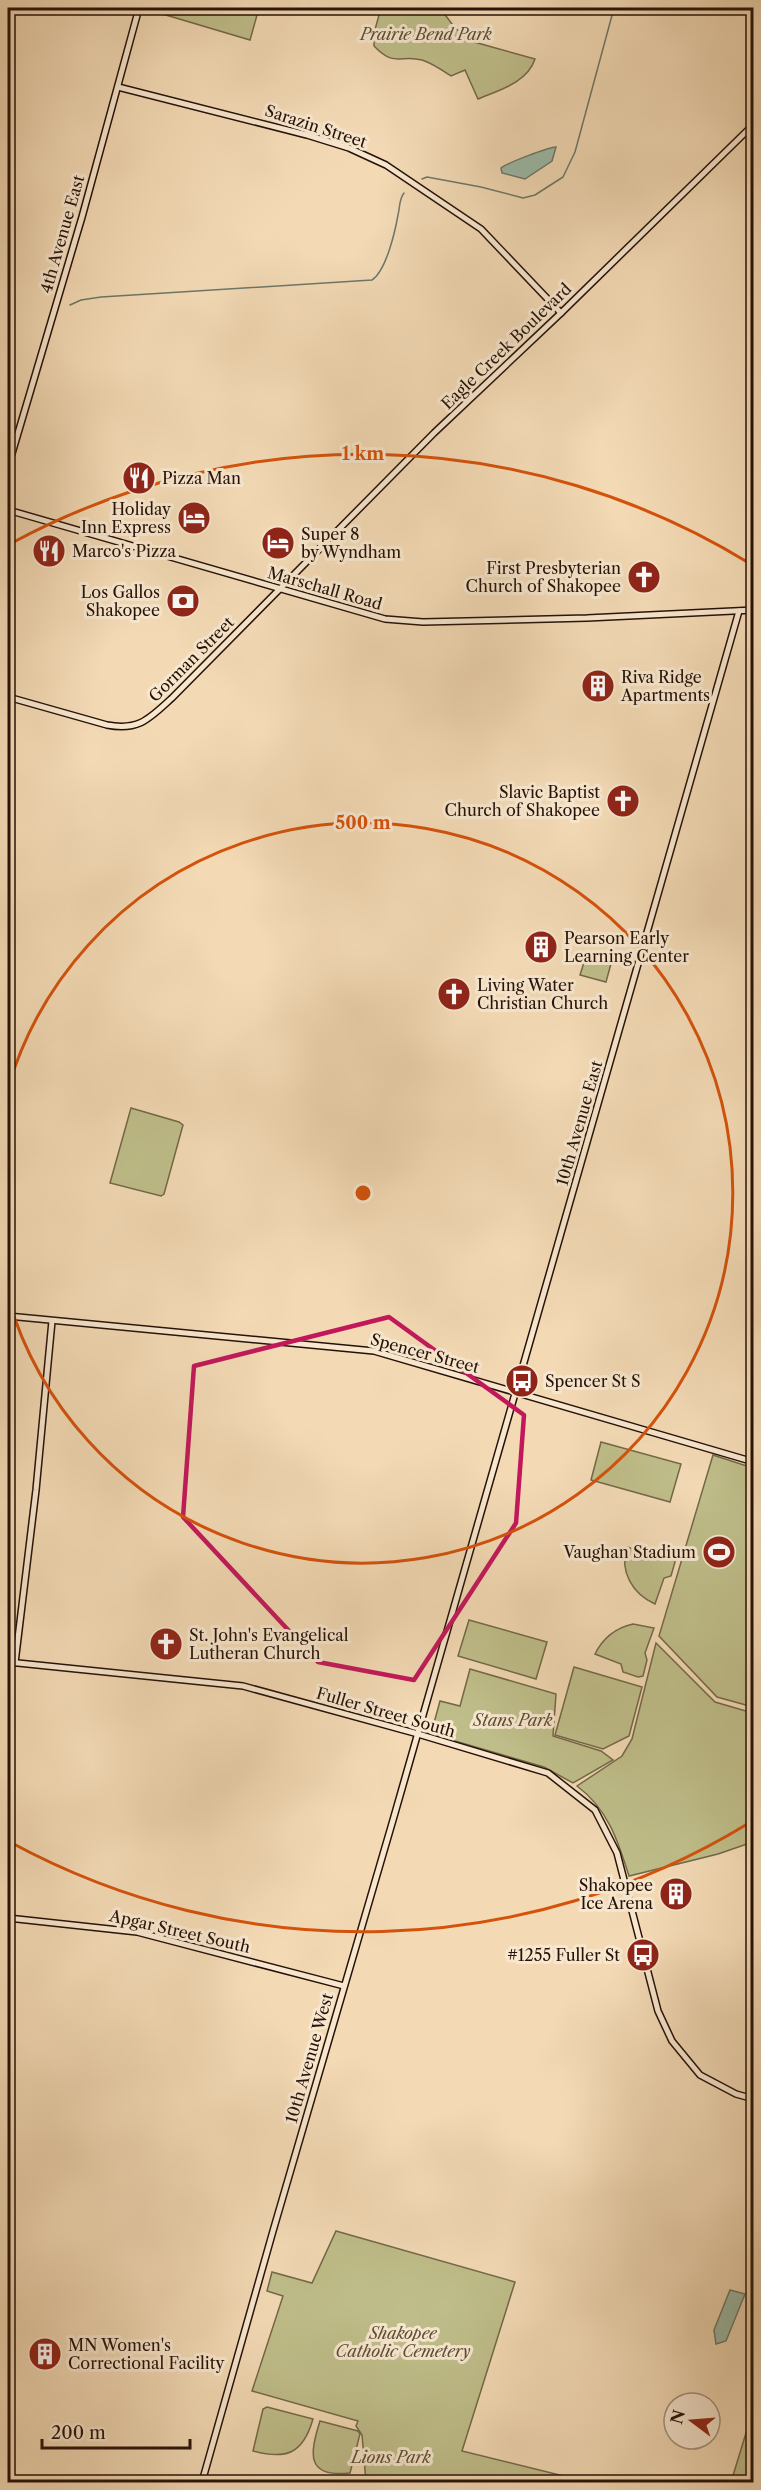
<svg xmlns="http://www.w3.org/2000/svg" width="761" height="2490" viewBox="0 0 761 2490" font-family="'Libre Caslon Text',serif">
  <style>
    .green { fill: #bfbe8a; stroke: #736848; stroke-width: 1.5 }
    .water { fill: #9cbbaa; stroke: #6d7768; stroke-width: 1.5 }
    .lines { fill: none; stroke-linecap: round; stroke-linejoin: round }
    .stream { stroke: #6d7768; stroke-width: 1.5 }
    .secondary-casing { stroke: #271106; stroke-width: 8 }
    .secondary { stroke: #f7e7cf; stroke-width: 5 }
    .marked { fill: none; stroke: #c2185b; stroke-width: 4.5; stroke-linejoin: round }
    .ring { fill: none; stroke: #d5520b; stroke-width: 3 }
    .labels { text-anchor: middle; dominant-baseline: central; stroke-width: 6; stroke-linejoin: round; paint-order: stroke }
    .park-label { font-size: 16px; font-style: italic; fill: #5c4e34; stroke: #f7e7cf }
    .street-label { font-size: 16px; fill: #271106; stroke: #f7e7cf }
    .poi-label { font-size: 16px; fill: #271106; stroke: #f7e7cf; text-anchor: start }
    .centre { fill: #d5520b; stroke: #f7e7cf; stroke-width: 3 }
    .ring-label { font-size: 18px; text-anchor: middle; font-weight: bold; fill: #d5520b; stroke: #f7e7cf; stroke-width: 6; stroke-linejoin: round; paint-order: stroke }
  </style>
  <rect width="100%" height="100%" fill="#f3dab5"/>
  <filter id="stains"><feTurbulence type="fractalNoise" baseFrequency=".00333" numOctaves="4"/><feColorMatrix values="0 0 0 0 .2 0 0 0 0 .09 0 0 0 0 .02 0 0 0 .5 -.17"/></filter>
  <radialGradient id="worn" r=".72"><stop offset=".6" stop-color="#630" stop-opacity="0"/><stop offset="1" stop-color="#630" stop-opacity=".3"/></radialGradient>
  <!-- green -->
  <g class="green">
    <polygon points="150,8 259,8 250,40 149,10"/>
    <path d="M381 8H440L455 28 474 42 535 59C527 83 499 90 478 99L465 70 451 76C442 70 432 63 422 60 400 54 395 68 374 46V33Z"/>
    <polygon points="587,953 612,960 606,982 580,975"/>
    <polygon points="131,1108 179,1122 183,1125 164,1194 161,1196 110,1183"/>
    <polygon points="601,1442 681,1464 670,1502 591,1480"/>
    <polygon points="713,1455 753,1468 753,1707 717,1697 659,1636"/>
    <path d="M627 1547 651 1555 659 1551 674 1556 675 1562 671 1576 664 1578 655 1604C633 1594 619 1572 627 1547Z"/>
    <polygon points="469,1620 547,1642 536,1679 458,1656"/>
    <path d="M633 1624 654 1628 645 1653 647 1660 643 1676 638 1677 623 1672 621 1664 595 1654C603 1638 615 1628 633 1624Z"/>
    <path d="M656 1643 715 1702 753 1713V1842L718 1854 629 1876C618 1841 608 1809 577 1786L622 1756 632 1739Z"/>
    <polygon points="574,1667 642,1687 629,1736 603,1749 555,1735"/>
    <polygon points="470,1669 556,1694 553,1736 601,1751 613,1760 573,1783 544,1767 431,1734 440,1701 460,1706"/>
    <polygon points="336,2231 515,2282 462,2451 588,2482 366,2482 362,2435 356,2426 358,2421 252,2391 283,2296 267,2291 272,2272 312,2283"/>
    <path d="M267 2407 313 2419C303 2454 286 2460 253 2451L263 2409Z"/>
    <polygon points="750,2420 753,2421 753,2482 731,2482"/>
    <path d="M320 2421 358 2431 360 2434 350 2473C305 2478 310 2453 320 2421Z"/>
  </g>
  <!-- water -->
  <g class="water">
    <path d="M556 147 552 161 525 179 502 173 501 168C509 162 547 148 556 147Z"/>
    <polygon points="730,2290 745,2294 726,2341 716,2344 714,2330"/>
  </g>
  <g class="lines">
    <!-- stream -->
    <g class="stream">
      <polyline points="422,179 427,177 481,187 523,198 535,195 563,177 575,152 614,8"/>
      <path d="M70 305 81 300 101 297 372 280C386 271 395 232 398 215 400 207 399 199 404 193"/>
    </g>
    <!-- secondary casing -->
    <g class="secondary-casing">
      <g id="secondary">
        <polyline points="118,87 307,135 349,148 386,165 481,229 561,313"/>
        <polyline points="8,467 82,217 139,8"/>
        <polyline points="8,510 385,619 423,622 587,618 754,610"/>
        <path d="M8 697 107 725C139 731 149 719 172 698L434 433 561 313 754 124"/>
        <polyline points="8,1316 374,1351 754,1462"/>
        <polyline points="8,1662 243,1686 418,1734 548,1773 595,1810 617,1853 658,2011 672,2041 700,2075 736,2094 754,2099"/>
        <polyline points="15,1663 36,1490 52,1321"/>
        <polyline points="8,1918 137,1932 344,1986"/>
        <polyline points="202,2482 273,2231 393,1820 739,611"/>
      </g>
    </g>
    <!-- secondary -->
    <use href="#secondary" class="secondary"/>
  </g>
  <!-- marked area -->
  <path class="marked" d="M389 1317 524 1415 516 1523 414 1680 318 1662 183 1517 194 1366Z"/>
  <!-- distance rings -->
  <g class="ring">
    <path d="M8 1088A370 370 0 1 1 8 1298"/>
    <path d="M749 1823A739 739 0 0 1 10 1842M10 544A739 739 0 0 1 749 563"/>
  </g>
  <!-- icons -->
  <defs>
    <g id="restaurant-disc" transform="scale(1.725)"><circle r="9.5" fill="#8f2418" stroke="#f7e7cf"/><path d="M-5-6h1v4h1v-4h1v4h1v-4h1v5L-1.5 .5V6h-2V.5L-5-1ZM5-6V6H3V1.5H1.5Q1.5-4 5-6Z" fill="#fff"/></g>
    <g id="hotel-disc" transform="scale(1.725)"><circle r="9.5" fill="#8f2418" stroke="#f7e7cf"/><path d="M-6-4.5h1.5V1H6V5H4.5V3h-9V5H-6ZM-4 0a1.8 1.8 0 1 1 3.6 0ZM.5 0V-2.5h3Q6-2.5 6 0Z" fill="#fff"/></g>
    <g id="church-disc" transform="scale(1.725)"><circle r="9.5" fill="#8f2418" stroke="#f7e7cf"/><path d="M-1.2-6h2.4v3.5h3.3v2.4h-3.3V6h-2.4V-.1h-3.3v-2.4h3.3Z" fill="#fff"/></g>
    <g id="bank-disc" transform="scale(1.725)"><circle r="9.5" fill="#8f2418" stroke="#f7e7cf"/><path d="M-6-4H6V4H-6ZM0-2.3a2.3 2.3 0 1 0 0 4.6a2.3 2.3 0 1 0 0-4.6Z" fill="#fff"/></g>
    <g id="building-disc" transform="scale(1.725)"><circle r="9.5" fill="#8f2418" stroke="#f7e7cf"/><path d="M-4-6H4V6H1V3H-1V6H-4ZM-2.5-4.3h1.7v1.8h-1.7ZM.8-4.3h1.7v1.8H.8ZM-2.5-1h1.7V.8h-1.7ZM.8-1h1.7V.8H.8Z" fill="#fff"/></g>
    <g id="bus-disc" transform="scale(1.725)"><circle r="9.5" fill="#8f2418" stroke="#f7e7cf"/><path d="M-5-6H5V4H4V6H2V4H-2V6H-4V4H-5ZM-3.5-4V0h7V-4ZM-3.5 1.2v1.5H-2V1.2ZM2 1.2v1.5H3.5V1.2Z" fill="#fff"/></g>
    <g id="stadium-disc" transform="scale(1.725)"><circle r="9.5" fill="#8f2418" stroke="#f7e7cf"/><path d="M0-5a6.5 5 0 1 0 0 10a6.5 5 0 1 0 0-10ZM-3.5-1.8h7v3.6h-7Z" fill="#fff"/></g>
  </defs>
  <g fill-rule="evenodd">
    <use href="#restaurant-disc" x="139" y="478"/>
    <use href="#hotel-disc" x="194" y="518"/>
    <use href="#hotel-disc" x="278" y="543"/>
    <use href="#restaurant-disc" x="49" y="551"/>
    <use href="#church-disc" x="644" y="577"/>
    <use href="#bank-disc" x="183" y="601"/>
    <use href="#building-disc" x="598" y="686"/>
    <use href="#church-disc" x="623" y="801"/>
    <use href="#building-disc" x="541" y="947"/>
    <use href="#church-disc" x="454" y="994"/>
    <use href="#bus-disc" x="522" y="1381"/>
    <use href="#stadium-disc" x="719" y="1552"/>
    <use href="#church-disc" x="166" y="1644"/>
    <use href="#building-disc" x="676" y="1894"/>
    <use href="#bus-disc" x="643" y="1955"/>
    <use href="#building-disc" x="45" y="2354"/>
  </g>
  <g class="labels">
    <!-- park labels -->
    <g class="park-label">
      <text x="426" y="34">Prairie Bend Park</text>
      <text x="513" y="1720">Stans Park</text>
      <text x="403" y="2333">Shakopee<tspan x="403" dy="18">Catholic Cemetery</tspan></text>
      <text x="391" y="2457">Lions Park</text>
    </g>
    <!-- street labels -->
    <g class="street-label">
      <text transform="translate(316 126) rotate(18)">Sarazin Street</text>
      <text transform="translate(62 234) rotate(-74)">4th Avenue East</text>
      <text transform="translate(506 346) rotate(-44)">Eagle Creek Boulevard</text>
      <text transform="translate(325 588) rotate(16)">Marschall Road</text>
      <text transform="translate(191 659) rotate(-45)">Gorman Street</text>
      <text transform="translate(579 1123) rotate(-74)">10th Avenue East</text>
      <text transform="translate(425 1353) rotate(15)">Spencer Street</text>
      <text transform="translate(386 1712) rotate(16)">Fuller Street South</text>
      <text transform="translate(180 1931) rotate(13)">Apgar Street South</text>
      <text transform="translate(309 2058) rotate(-74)">10th Avenue West</text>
    </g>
    <!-- poi labels -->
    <g class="poi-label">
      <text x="162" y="478">Pizza Man</text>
      <text x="171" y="509" text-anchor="end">Holiday<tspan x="171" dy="18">Inn Express</tspan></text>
      <text x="301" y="534">Super 8<tspan x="301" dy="18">by Wyndham</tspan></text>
      <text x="72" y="551">Marco's Pizza</text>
      <text x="621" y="568" text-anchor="end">First Presbyterian<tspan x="621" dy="18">Church of Shakopee</tspan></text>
      <text x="160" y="592" text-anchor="end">Los Gallos<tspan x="160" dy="18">Shakopee</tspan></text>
      <text x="621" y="677">Riva Ridge<tspan x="621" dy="18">Apartments</tspan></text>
      <text x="600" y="792" text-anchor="end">Slavic Baptist<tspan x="600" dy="18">Church of Shakopee</tspan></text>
      <text x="564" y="938">Pearson Early<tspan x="564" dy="18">Learning Center</tspan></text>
      <text x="477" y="985">Living Water<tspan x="477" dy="18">Christian Church</tspan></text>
      <text x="545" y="1381">Spencer St S</text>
      <text x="696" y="1552" text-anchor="end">Vaughan Stadium</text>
      <text x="189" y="1635">St. John's Evangelical<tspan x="189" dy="18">Lutheran Church</tspan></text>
      <text x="653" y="1885" text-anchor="end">Shakopee<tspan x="653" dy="18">Ice Arena</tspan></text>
      <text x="620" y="1955" text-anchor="end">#1255 Fuller St</text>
      <text x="68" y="2345">MN Women's<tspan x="68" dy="18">Correctional Facility</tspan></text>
    </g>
  </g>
  <circle cx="363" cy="1193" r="9" class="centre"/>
  <g class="ring-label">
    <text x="363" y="460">1 km</text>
    <text x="363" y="829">500 m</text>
  </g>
  <!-- margin -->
  <rect width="761" height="2490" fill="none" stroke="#f3dab5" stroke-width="30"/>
  <rect x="9" y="9" width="743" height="2472" fill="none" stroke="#271106" stroke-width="3"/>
  <rect x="15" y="15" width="731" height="2460" fill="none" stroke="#271106" stroke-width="1.5"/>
  <!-- north arrow -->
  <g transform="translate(692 2421) rotate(286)"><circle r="28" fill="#f7e7cf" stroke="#a4917f" stroke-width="1.5"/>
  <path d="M0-4.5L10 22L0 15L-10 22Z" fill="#8f2418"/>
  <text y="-9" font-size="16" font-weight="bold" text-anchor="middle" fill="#271106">N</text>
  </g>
  <!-- scale -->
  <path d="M42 2439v9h148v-9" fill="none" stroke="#271106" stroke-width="3"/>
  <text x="51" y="2439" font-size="18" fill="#271106" stroke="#f7e7cf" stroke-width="4.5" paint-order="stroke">200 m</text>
  <rect width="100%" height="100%" filter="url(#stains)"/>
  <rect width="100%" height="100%" fill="url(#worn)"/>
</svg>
